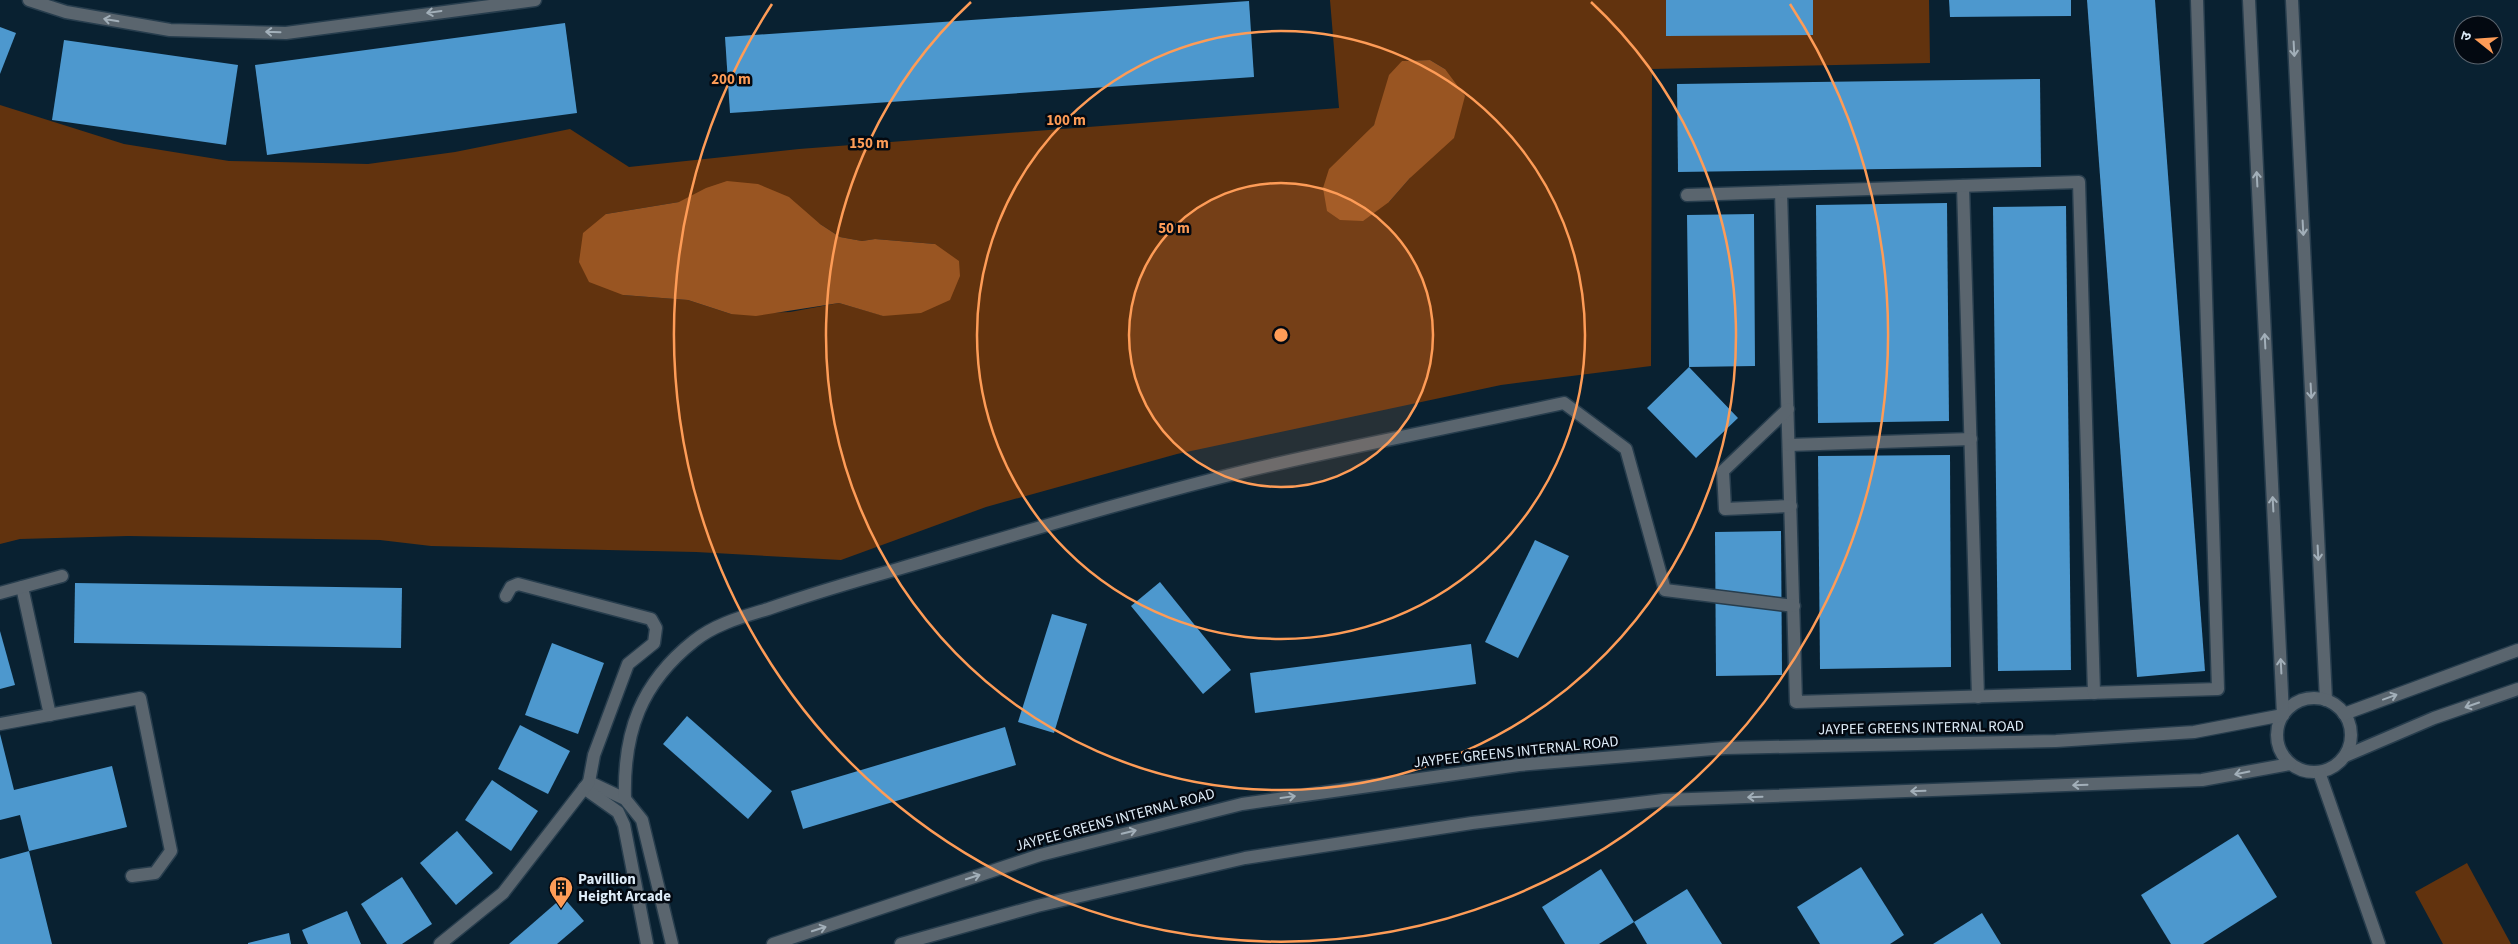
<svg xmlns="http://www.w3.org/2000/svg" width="2518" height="944" viewBox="0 0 2518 944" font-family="'Source Sans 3','Noto Sans Devanagari',sans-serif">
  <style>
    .green { fill: #62330e; fill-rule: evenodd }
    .water { fill: #952 }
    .building { fill: #4d98ce }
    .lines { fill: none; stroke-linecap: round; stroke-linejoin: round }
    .minor-casing { stroke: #273d4d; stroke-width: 15 }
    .minor { stroke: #5a656e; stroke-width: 12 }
    .oneway { stroke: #a2afb9 }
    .ring { fill: none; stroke: #fe9c57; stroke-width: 2.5 }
    .labels { text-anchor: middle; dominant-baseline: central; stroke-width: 5; stroke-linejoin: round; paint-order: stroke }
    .street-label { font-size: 15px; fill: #ddebf7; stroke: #030911 }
    .poi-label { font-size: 15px; font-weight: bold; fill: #ddebf7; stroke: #030911; text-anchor: start }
    .centre { fill: #fe9c57; stroke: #030911; stroke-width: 2.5 }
    .ring-label { font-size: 15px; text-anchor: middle; font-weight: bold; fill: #fe9c57; stroke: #030911; stroke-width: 5; stroke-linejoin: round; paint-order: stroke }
  </style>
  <rect width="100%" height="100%" fill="#092131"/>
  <!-- green -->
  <g class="green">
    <path d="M1330 0H1929L1930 63 1652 69 1651 366 1501 385 1177 454 986 507 841 560 696 552 431 546 380 540 128 536 20 539 0 544V105L124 144 229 161 368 164 455 152 570 129 629 167 799 149 1339 108ZM1430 60 1445 69 1410 178 1389 202 1360 141 1374 125 1402 61ZM679 202 820 224 840 237 862 241 875 239 935 244 884 316 839 303 790 312 731 314 688 300 623 295 606 214Z"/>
    <polygon points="2467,863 2511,944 2443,944 2415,892"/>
  </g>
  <!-- water -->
  <g class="water">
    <polygon points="1430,60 1445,69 1465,96 1454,138 1410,178 1389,202 1363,221 1340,220 1327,211 1323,188 1329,169 1374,125 1389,75 1402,61"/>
    <polygon points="727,181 758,184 789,197 820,224 840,237 862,241 875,239 935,244 959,261 960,276 950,300 921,313 883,316 839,303 756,316 731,314 688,300 623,295 589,282 579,262 583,233 606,214 679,202 706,188"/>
  </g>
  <!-- building -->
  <g class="building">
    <polygon points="1666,0 1813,0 1813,35 1666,36"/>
    <polygon points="1949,0 2071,0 2071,16 1950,17"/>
    <polygon points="2087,0 2155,0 2205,671 2137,677"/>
    <polygon points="1249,1 1254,77 730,113 725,37"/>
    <polygon points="565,23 577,113 267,155 255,65"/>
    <polygon points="0,27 16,33 0,74"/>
    <polygon points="64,40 238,65 226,145 52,120"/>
    <polygon points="2040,79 2041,167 1678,172 1677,84"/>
    <polygon points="1947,203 1949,421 1818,423 1816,205"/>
    <polygon points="2066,206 2071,670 1998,671 1993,207"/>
    <polygon points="1754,214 1755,366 1689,367 1738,418 1696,458 1647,408 1689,367 1687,215"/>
    <polygon points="1950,455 1951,667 1820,669 1818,456"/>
    <polygon points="1781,531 1782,675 1716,676 1715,532"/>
    <polygon points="1535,540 1569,556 1518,658 1485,642"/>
    <polygon points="1160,582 1231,670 1203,694 1131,606"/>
    <polygon points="75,583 402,588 401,648 74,643"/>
    <polygon points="1052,614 1087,624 1054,733 1018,722"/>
    <polygon points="0,631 15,685 0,689"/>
    <polygon points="552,643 604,663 578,734 525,715"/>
    <polygon points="1471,644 1476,684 1255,713 1250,673"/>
    <polygon points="687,716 772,791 748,819 663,744"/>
    <polygon points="520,725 570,751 548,794 498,769"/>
    <polygon points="1005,727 1016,765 803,829 791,791"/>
    <polygon points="0,734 14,790 112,766 127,827 29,851 52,944 0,944 0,859 29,851 20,815 0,820"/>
    <polygon points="492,780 538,811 511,851 465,820"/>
    <polygon points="457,831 493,873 456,905 420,863"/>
    <polygon points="2238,834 2277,897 2203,944 2171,944 2141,895"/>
    <polygon points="1861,867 1904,935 1890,944 1820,944 1797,907"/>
    <polygon points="1601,869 1634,922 1599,944 1565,944 1542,907"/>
    <polygon points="402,877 432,924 402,944 387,944 361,904"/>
    <polygon points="1687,889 1722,944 1647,944 1634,922"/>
    <polygon points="563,897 584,921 557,944 509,944"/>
    <polygon points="347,911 361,944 308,944 302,930"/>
    <polygon points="1982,913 2001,944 1933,944"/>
    <polygon points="289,933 291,944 248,944 248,943"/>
  </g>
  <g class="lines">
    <!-- minor casing -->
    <g class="minor-casing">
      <g id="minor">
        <polyline points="29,0 66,12 170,30 286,33 535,0"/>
        <polyline points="2292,0 2326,700"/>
        <polyline points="1963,186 1978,697"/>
        <polyline points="1781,192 1796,702 2218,689 2197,0"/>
        <polyline points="1687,195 2079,182 2094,693"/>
        <polyline points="1788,409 1723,471 1725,509 1791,506"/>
        <polyline points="1789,445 1971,439"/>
        <polyline points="22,587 50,715"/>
        <polyline points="0,593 62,576"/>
        <polyline points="506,596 511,587 518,584 651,619 656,628 654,643 628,664 594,755 589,782 625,799 642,820 672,944"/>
        <circle cx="2314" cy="735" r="37"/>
        <polyline points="2344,714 2518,650"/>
        <polyline points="0,724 140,698 171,851 155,873 132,876"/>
        <polyline points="2345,756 2434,718 2518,689"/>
        <polyline points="2319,772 2379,944"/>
        <polyline points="584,788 618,812 624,825 647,944"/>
        <path d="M625 799C623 732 641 683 694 641 715 624 742 617 768 609 811 594 855 581 898 569 1015 535 1131 499 1250 470 1354 445 1459 426 1564 403L1626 449 1665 590 1794 606"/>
        <polyline points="440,944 503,893 589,782"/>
        <polyline points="773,944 1040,855 1242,804 1519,765 1725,748 2056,741 2194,732 2283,715 2249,0"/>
        <polyline points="901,944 1037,906 1245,858 1472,823 1664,800 2202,780 2290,764"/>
      </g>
    </g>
    <!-- minor -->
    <use href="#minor" class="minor"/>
  </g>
  <!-- one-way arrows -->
  <defs><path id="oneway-shaft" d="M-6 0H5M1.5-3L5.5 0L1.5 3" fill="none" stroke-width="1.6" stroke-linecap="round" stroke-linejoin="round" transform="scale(1.25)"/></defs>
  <g class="oneway">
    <use href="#oneway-shaft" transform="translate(434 12) rotate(172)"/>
    <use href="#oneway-shaft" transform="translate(111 20) rotate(-170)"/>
    <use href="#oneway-shaft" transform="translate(273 32) rotate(-178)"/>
    <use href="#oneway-shaft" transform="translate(2294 49) rotate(87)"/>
    <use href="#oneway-shaft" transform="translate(2257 179) rotate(-93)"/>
    <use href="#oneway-shaft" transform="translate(2303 228) rotate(87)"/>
    <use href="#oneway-shaft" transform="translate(2265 341) rotate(-93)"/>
    <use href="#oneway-shaft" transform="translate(2311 391) rotate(87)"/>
    <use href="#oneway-shaft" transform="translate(2273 504) rotate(-93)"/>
    <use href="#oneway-shaft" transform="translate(2318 553) rotate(87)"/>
    <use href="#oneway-shaft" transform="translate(2281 666) rotate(-93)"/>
    <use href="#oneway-shaft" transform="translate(2390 697) rotate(-20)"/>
    <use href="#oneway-shaft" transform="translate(2472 705) rotate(161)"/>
    <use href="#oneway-shaft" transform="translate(2242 773) rotate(169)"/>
    <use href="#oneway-shaft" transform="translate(2080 785) rotate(178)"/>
    <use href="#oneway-shaft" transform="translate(1918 791) rotate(178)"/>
    <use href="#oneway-shaft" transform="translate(1288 797) rotate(-8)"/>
    <use href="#oneway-shaft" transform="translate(1755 797) rotate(178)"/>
    <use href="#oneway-shaft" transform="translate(1129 832) rotate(-14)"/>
    <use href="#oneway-shaft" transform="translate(973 877) rotate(-18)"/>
    <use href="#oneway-shaft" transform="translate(819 929) rotate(-18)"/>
  </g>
  <!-- distance rings -->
  <circle cx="1281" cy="335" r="152" fill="#fe9c57" fill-opacity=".12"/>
  <g class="ring">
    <circle cx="1281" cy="335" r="152"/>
    <circle cx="1281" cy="335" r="304"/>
    <path d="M1591 2A455 455 0 1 1 971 2"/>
    <path d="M1790 4A607 607 0 1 1 772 4"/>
  </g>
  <!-- icons -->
  <defs>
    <g id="building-pin" transform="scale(1.25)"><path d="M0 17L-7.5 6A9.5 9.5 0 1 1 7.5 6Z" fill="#fe9c57" stroke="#030911"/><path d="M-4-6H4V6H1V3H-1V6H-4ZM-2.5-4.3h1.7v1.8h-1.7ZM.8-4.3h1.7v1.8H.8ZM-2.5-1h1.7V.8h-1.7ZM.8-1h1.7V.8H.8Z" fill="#111"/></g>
  </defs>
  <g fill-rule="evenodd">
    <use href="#building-pin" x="561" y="888"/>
  </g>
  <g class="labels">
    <!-- street labels -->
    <g class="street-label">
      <text transform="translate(1921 728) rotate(-1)">JAYPEE GREENS INTERNAL ROAD</text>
      <text transform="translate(1516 752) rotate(-6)">JAYPEE GREENS INTERNAL ROAD</text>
      <text transform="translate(1115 820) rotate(-15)">JAYPEE GREENS INTERNAL ROAD</text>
    </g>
    <!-- poi labels -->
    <g class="poi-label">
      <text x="578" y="879">Pavillion<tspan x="578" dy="17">Height Arcade</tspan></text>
    </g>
  </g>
  <circle cx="1281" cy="335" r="8" class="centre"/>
  <g class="ring-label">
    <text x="731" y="84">200 m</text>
    <text x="1066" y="125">100 m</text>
    <text x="869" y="148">150 m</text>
    <text x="1174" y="233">50 m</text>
  </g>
  <!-- north arrow -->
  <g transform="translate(2478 40) rotate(287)"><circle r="24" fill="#030911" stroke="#5a636d"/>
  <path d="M0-4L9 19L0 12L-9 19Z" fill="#fe9c57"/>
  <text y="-8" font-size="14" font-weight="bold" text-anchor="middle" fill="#ddebf7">उ</text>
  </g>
</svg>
